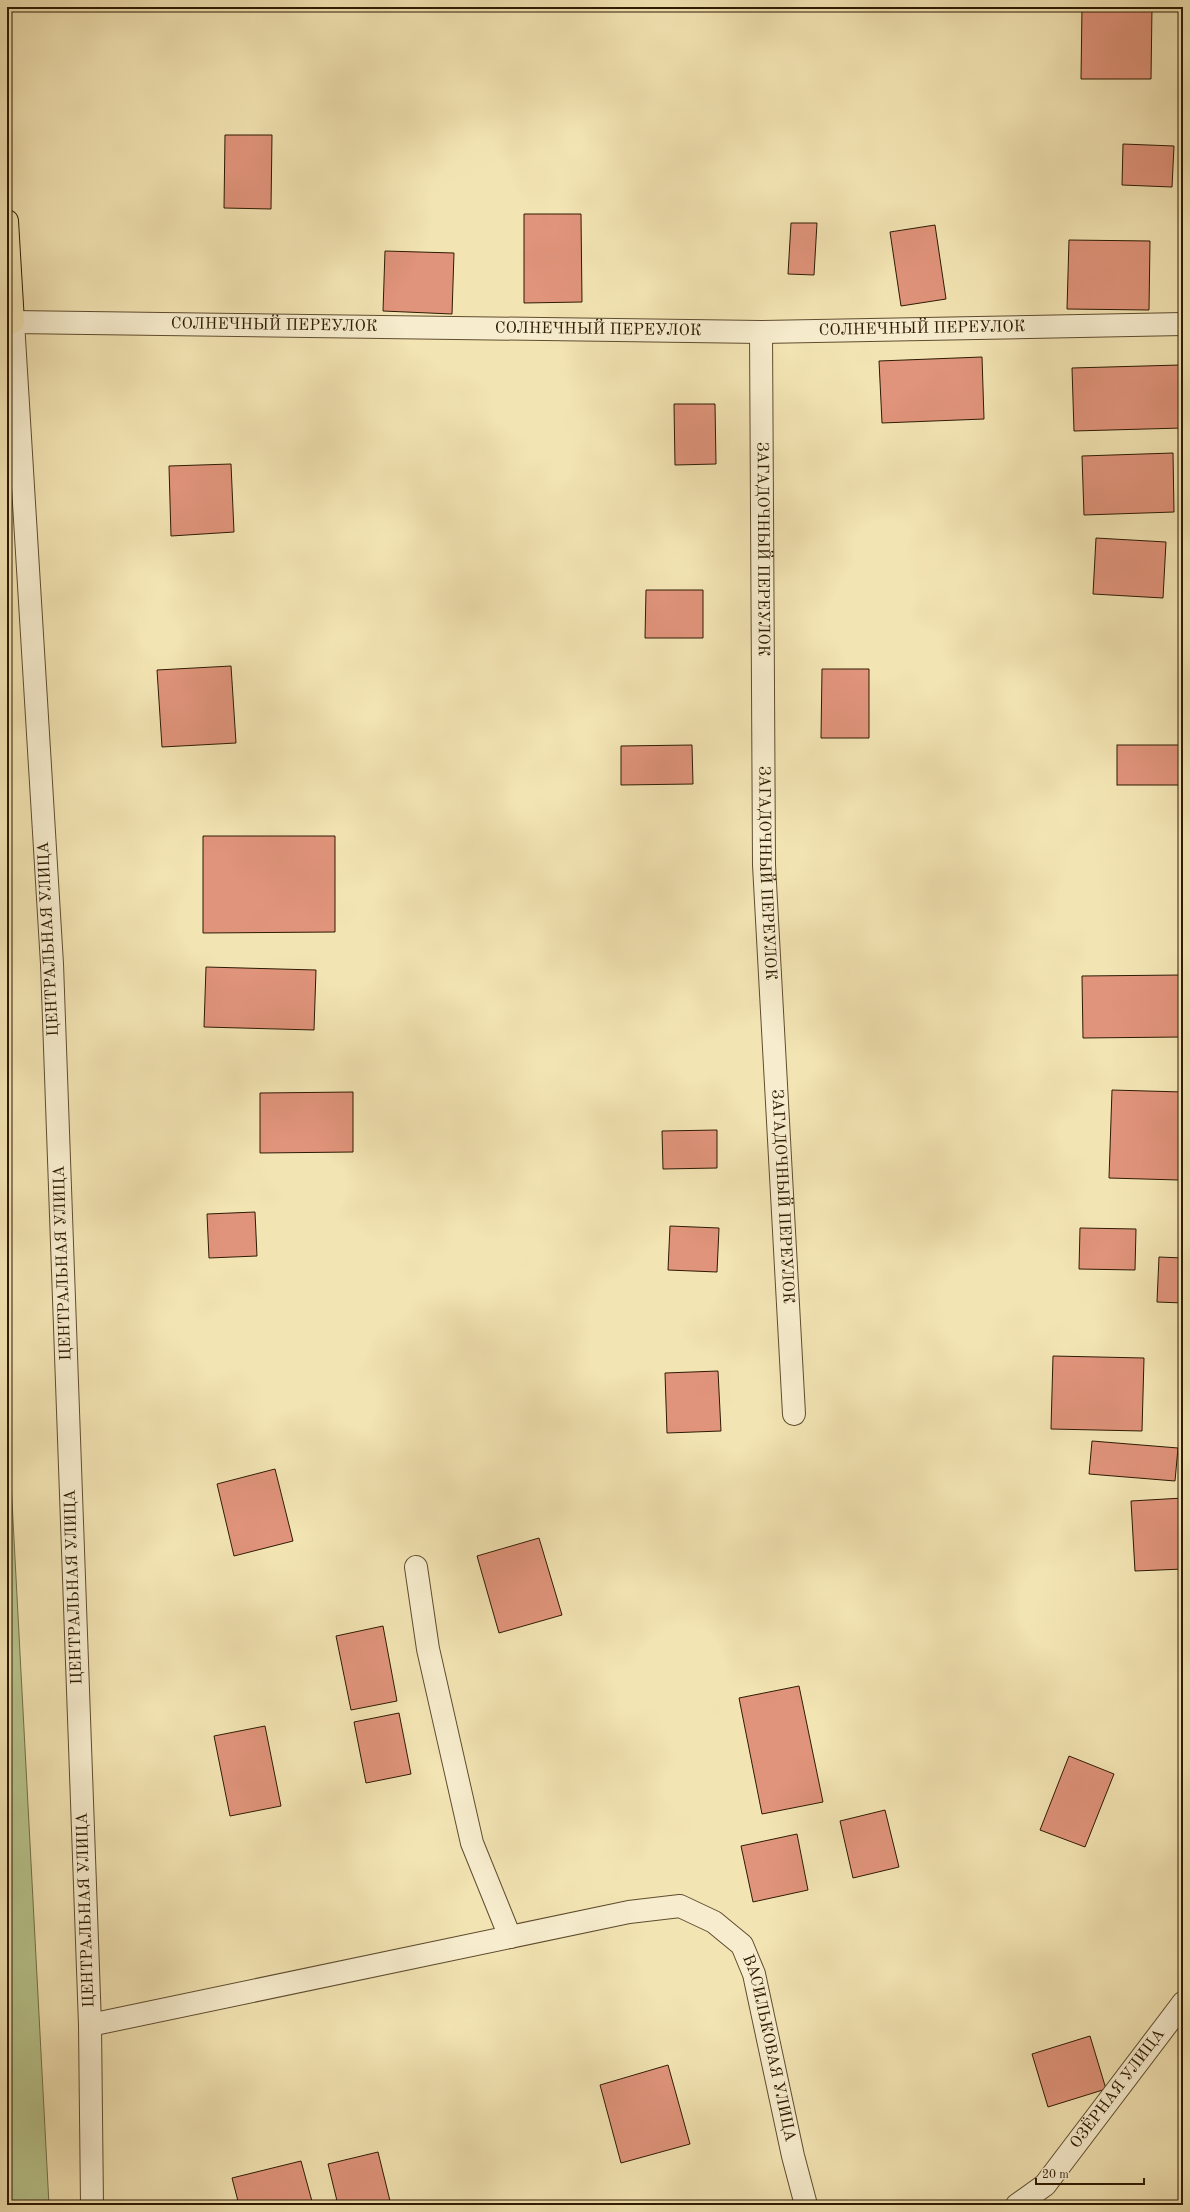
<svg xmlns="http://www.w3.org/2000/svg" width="1190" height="2212" viewBox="0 0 1190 2212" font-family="'Old Standard TT',serif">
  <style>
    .green { fill: #b8c58e; stroke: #737048 }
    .building { fill: #e0947b; stroke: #2e1b03 }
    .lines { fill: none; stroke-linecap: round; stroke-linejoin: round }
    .minor-casing { stroke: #5f4d2f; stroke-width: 24 }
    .major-casing { stroke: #2e1b03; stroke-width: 24 }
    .minor { stroke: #f7edce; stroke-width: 22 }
    .major { stroke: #f3e4b3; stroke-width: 22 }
    .labels { text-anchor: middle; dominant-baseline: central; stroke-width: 3; stroke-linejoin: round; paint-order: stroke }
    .street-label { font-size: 16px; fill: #2e1b03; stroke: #f7edce }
  </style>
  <rect width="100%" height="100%" fill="#f3e4b3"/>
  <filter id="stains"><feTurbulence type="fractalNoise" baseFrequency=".005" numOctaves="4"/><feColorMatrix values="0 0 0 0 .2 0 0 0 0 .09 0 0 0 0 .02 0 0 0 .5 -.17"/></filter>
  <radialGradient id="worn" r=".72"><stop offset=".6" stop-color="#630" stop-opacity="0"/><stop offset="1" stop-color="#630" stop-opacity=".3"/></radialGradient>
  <!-- green -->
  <polygon class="green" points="7,1406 49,2205 7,2205"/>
  <!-- building -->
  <g class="building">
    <polygon points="1082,7 1152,8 1151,79 1081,79"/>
    <polygon points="225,135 272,135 271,209 224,208"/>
    <polygon points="1123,144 1174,146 1172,187 1122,185"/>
    <polygon points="524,214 581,214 582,302 524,303"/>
    <polygon points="791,223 817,223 814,275 788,274"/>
    <polygon points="935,225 946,299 901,306 890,232"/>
    <polygon points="1069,240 1150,241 1149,310 1067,309"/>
    <polygon points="385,251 454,253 452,314 383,311"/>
    <polygon points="982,357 984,419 882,423 879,361"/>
    <polygon points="1180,365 1182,428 1074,431 1072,368"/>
    <polygon points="674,404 715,404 716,464 675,465"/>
    <polygon points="1173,453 1174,512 1084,515 1082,456"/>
    <polygon points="231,464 234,532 171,536 169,466"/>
    <polygon points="1096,538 1166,542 1163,598 1093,594"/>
    <polygon points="646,590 703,590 703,638 645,638"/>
    <polygon points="231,666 236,743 162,747 157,670"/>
    <polygon points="822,669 869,669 869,738 821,738"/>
    <polygon points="692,745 693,784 621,785 621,746"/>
    <rect x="1117" y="745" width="66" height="40"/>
    <polygon points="203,836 335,836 335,932 203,933"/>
    <polygon points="206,967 316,970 314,1030 204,1027"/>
    <polygon points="1181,975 1181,1037 1083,1038 1082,976"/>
    <polygon points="1112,1090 1182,1092 1179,1180 1109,1178"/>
    <polygon points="353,1092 353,1152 260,1153 260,1093"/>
    <polygon points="717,1130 717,1168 663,1169 662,1131"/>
    <polygon points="255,1212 257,1256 209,1258 207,1214"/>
    <polygon points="670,1226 719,1228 717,1272 668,1270"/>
    <polygon points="1080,1228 1136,1229 1135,1270 1079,1269"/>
    <polygon points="1159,1257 1183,1258 1183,1303 1157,1302"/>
    <polygon points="1053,1356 1144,1358 1142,1431 1051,1429"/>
    <polygon points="718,1371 721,1431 667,1433 665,1373"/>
    <polygon points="1092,1441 1178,1448 1175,1481 1089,1474"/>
    <polygon points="275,1469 293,1541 234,1556 217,1484"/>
    <polygon points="1183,1498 1183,1569 1135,1571 1131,1501"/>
    <polygon points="539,1538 562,1615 499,1633 477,1556"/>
    <polygon points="383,1626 397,1701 351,1710 336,1636"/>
    <polygon points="799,1686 823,1802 762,1814 739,1698"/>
    <polygon points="399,1713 411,1774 366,1783 354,1722"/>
    <polygon points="265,1726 281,1806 230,1816 214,1736"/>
    <polygon points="1069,1756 1114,1774 1085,1847 1040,1830"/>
    <polygon points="885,1810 899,1867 853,1878 840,1821"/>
    <polygon points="797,1834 808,1890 753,1902 741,1846"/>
    <polygon points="1090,2036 1106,2089 1048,2107 1032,2054"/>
    <polygon points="668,2065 690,2144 621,2163 600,2085"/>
    <polygon points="378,2152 391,2205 338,2205 328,2164"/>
    <polygon points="301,2161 313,2205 239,2205 232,2178"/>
  </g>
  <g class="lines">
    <!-- minor casing -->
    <g class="minor-casing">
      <g id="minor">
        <path id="s1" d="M761 332 764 865 794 1414"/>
        <polyline points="416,1567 428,1649 472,1843 510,1937"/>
        <path id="s2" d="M90 2025 629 1912 680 1906 714 1922 742 1945 754 1974 793 2156 806 2205"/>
        <path id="s3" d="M92 2205 90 2025 52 964 13 322 761 332 1183 324"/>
        <path id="s4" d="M1017 2205 1045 2185 1183 2003"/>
      </g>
    </g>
    <!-- major casing -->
    <g class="major-casing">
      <polyline id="major" points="7,221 13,322 7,321"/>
    </g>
    <!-- minor -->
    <use href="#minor" class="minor"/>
    <!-- major -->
    <use href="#major" class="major"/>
  </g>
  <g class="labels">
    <!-- street labels -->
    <g class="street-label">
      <text stroke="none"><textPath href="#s3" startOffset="2146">СОЛНЕЧНЫЙ ПЕРЕУЛОК</textPath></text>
      <text stroke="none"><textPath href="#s3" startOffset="2794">СОЛНЕЧНЫЙ ПЕРЕУЛОК</textPath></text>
      <text stroke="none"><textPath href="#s3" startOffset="2470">СОЛНЕЧНЫЙ ПЕРЕУЛОК</textPath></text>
      <text stroke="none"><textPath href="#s1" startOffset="217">ЗАГАДОЧНЫЙ ПЕРЕУЛОК</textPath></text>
      <text stroke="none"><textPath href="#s1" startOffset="541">ЗАГАДОЧНЫЙ ПЕРЕУЛОК</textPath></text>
      <text transform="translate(49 939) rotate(-93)">ЦЕНТРАЛЬНАЯ УЛИЦА</text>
      <text stroke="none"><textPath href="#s1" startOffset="865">ЗАГАДОЧНЫЙ ПЕРЕУЛОК</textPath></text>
      <text transform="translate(63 1263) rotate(-92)">ЦЕНТРАЛЬНАЯ УЛИЦА</text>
      <text transform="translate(74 1587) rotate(-92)">ЦЕНТРАЛЬНАЯ УЛИЦА</text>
      <text transform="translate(86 1910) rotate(-92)">ЦЕНТРАЛЬНАЯ УЛИЦА</text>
      <text stroke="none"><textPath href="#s2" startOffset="783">ВАСИЛЬКОВАЯ УЛИЦА</textPath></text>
      <text stroke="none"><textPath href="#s4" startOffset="155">ОЗЁРНАЯ УЛИЦА</textPath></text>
    </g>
  </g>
  <!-- margin -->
  <rect width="1190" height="2212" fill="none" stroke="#f3e4b3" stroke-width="24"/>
  <rect x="8" y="8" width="1174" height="2196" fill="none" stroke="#2e1b03" stroke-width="2"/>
  <rect x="12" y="12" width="1166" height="2188" fill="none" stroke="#2e1b03"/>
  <!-- scale -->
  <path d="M1036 2178v6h108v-6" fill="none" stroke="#2e1b03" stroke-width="2"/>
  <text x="1042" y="2178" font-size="12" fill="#2e1b03" stroke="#f7edce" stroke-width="3" paint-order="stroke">20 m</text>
  <rect width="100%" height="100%" filter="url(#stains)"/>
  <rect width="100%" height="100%" fill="url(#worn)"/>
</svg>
